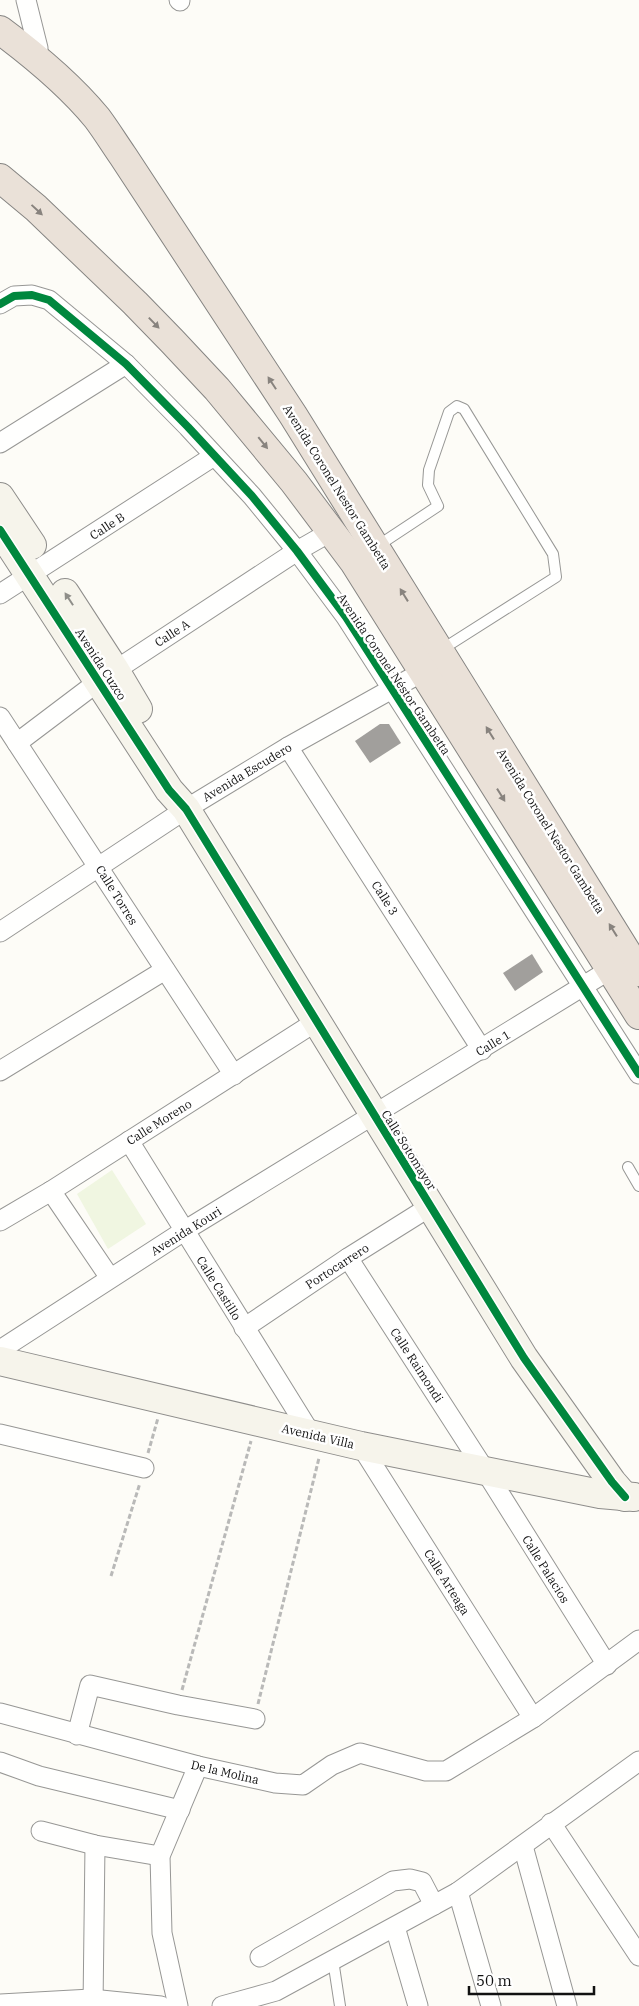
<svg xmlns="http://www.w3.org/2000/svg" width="639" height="2006" viewBox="0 0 639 2006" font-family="'IBM Plex Serif',serif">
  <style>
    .pitch { fill: #f0f6e1 }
    .building { fill: #a19f9c }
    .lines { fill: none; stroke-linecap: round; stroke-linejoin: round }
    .lane-casing { stroke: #979795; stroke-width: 12 }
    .street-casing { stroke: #979795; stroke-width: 21 }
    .secondary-casing { stroke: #8e8d8b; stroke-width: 30 }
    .highway-casing { stroke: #858482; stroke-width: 30 }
    .path { stroke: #b9b9b8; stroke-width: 3; stroke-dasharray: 5 2.5; stroke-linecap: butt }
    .lane { stroke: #fffffe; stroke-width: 10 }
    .street { stroke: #fffffe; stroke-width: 19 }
    .secondary { stroke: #f6f4eb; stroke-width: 28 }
    .highway { stroke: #eae1d8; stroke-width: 28 }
    .cycleway-casing { stroke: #fff; stroke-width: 11 }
    .cycleway { stroke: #00873e; stroke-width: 8 }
    .oneway { fill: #88837e }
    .oneway2 { fill: #8f8e89 }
    .labels { text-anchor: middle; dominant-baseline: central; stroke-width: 5; stroke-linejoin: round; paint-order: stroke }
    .street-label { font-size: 12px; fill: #111; stroke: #fff }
  </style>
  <rect width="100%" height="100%" fill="#fdfcf7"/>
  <!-- pitch -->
  <polygon class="pitch" points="112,1170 146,1224 108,1249 77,1194"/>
  <!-- building -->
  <g class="building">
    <polygon points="380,724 389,724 401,743 370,763 355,741"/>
    <polygon points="532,954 543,972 515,991 503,973"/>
  </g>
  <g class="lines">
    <!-- lane casing -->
    <g class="lane-casing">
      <g id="lane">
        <polyline points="376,547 438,506 428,485 429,470 449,412 457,406 464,409 553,554 556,577 441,650"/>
        <polyline points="628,1167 639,1186"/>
        <polyline points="333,1960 340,2006"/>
      </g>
    </g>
    <!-- street casing -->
    <g class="street-casing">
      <g id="street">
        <polyline points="26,0 38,48 38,58"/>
        <polyline points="179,0 180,1"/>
        <polyline points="0,304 14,296 32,295 49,300 126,364 188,427 252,496 297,551 346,617 639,1074"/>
        <polyline points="0,443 126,364"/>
        <polyline points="0,594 214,456"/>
        <polyline points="0,717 234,1075"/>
        <polyline points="17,743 99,681 297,551 332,531"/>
        <polyline points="288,747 482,1050"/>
        <polyline points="0,932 186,809 288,747 424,671"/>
        <polyline points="0,1071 165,970"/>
        <polyline points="129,1141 311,1434"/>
        <polyline points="51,1191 110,1278"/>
        <polyline points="0,1221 51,1191 317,1021"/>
        <polyline points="348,1258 486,1472 607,1665"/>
        <polyline points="244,1328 348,1258 431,1206"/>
        <polyline points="0,1350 184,1231 611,969"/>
        <polyline points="0,1434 144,1468"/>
        <polyline points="361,1446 533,1718"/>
        <polyline points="0,1713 198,1766 275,1783 303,1785 332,1765 360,1753 426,1771 446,1771 533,1718 639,1640"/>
        <polyline points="77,1735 90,1685 178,1705 255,1719"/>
        <polyline points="0,1762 39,1776 180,1810"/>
        <polyline points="551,1823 639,1956"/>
        <polyline points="41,1831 95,1845 160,1856"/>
        <polyline points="523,1846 567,2006"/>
        <polyline points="458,1892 491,2006"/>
        <polyline points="395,1927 418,2006"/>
        <polyline points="260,1957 393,1881 410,1879 422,1882 434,1905"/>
        <polyline points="0,2004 91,1999 161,2006"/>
        <polyline points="93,2006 95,1845"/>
        <polyline points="178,2006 162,1933 160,1856 198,1766"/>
        <polyline points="222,2006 276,1991 458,1892 639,1761"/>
      </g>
    </g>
    <!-- secondary casing -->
    <g class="secondary-casing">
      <g id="secondary">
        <polyline points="0,497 32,545"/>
        <polyline points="0,530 169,790 186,809 524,1358 612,1482 625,1497"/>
        <polyline points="65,593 115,670 138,709"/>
        <polyline points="0,1361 361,1446 600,1494 634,1497"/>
      </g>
    </g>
    <!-- highway casing -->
    <g class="highway-casing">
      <g id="highway">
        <path d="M0 30C35 56 69 84 97 118 106 130 114 143 123 156L293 415 639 972"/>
        <polyline points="0,178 36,208 135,303 172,341 217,389 294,482 354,562 639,1015"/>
      </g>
    </g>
    <!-- path -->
    <g class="path">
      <polyline points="148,1453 158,1418"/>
      <polyline points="111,1576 140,1483"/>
      <polyline points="182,1690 251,1441"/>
      <polyline points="258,1704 319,1458"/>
    </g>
    <!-- lane -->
    <use href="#lane" class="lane"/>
    <!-- street -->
    <use href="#street" class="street"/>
    <!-- secondary -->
    <use href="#secondary" class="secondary"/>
    <!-- highway -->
    <use href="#highway" class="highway"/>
    <!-- cycleway casing -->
    <g class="cycleway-casing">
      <g id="cycleway">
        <polyline points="0,304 14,296 32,295 49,300 126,364 188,427 252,496 297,551 346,617 639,1074"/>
        <polyline points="0,530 169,790 186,809 524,1358 612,1482 625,1497"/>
      </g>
    </g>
    <!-- cycleway -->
    <use href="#cycleway" class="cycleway"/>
  </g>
  <!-- one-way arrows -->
  <defs><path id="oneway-solid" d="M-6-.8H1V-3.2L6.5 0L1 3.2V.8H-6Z" transform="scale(1.25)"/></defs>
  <g class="oneway">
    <use href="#oneway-solid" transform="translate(37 210) rotate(43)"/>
    <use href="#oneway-solid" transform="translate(154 323) rotate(46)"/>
    <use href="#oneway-solid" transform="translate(272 383) rotate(-123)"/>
    <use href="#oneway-solid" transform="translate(263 443) rotate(51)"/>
    <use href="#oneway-solid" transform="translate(404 595) rotate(-122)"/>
    <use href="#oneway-solid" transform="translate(490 733) rotate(-122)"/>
    <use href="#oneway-solid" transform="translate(501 795) rotate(58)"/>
    <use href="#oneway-solid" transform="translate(613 930) rotate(-122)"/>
  </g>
  <use class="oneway2" href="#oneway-solid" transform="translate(69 599) rotate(-123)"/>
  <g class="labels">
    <!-- street labels -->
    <g class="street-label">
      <text transform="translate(337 487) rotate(58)">Avenida Coronel Nestor Gambetta</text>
      <text transform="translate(107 526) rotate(-33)">Calle B</text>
      <text transform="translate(172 633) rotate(-33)">Calle A</text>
      <text transform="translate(101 664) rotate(57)">Avenida Cuzco</text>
      <text transform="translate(394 674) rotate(56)">Avenida Coronel Néstor Gambetta</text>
      <text transform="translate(247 772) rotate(-31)">Avenida Escudero</text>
      <text transform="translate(551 831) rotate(58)">Avenida Coronel Nestor Gambetta</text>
      <text transform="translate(117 895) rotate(58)">Calle Torres</text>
      <text transform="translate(385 898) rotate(57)">Calle 3</text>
      <text transform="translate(493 1043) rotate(-31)">Calle 1</text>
      <text transform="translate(159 1122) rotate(-32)">Calle Moreno</text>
      <text transform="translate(409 1150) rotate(58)">Calle Sotomayor</text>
      <text transform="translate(186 1231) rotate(-32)">Avenida Kouri</text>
      <text transform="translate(337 1266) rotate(-33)">Portocarrero</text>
      <text transform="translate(219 1288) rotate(58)">Calle Castillo</text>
      <text transform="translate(417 1365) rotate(57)">Calle Raimondi</text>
      <text transform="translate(318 1436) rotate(13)">Avenida Villa</text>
      <text transform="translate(546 1569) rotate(58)">Calle Palacios</text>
      <text transform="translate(447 1582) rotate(58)">Calle Arteaga</text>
      <text transform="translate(225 1772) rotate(13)">De la Molina</text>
    </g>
  </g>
  <!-- scale -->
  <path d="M469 1986v8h125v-8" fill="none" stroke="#111111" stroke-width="2.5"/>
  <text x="476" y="1986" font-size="15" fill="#111111" stroke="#ffffff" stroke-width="4" paint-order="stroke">50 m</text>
</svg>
